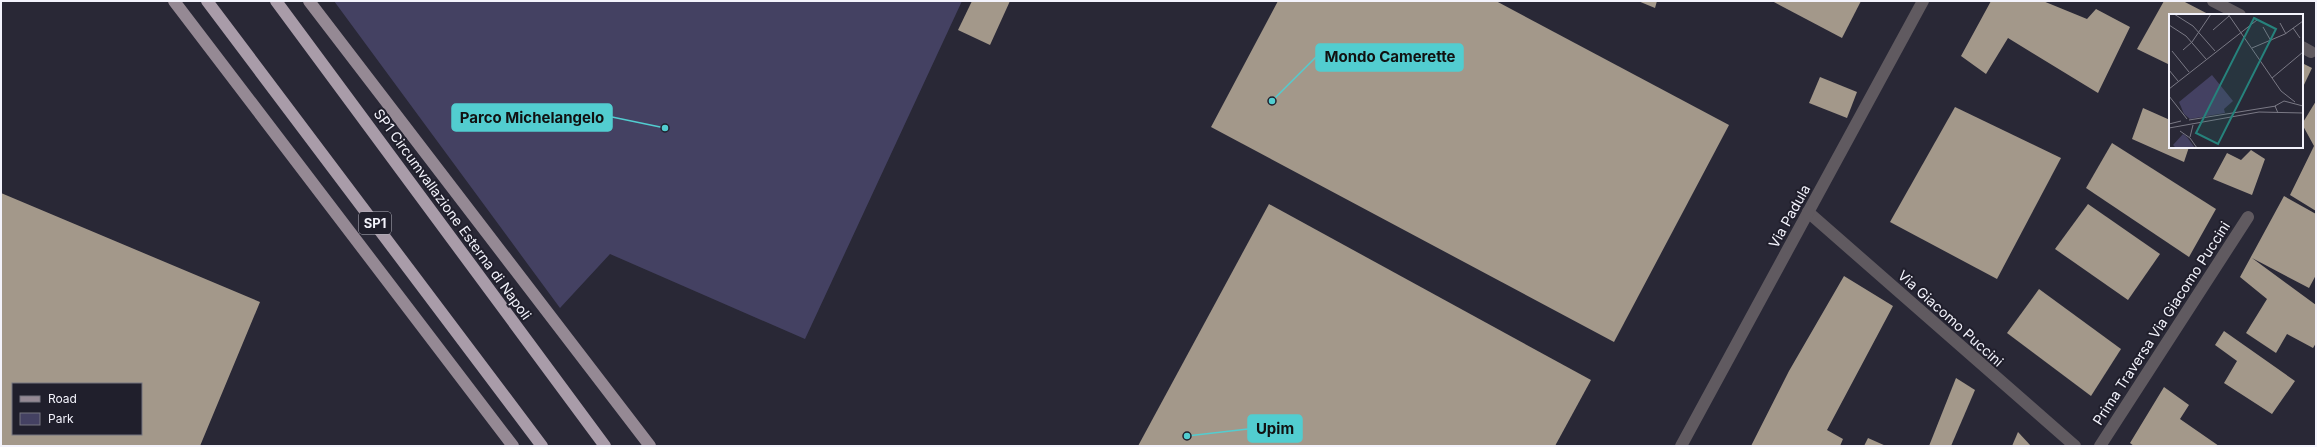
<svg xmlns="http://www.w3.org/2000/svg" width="2317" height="447" viewBox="0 0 2317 447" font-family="Inter,sans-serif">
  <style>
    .green { fill: #444162 }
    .building { fill: #a3988a; fill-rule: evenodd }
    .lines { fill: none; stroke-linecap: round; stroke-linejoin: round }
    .street { stroke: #605a60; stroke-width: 12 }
    .primary { stroke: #958994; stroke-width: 12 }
    .highway { stroke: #a99ca9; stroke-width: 12 }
    .labels { text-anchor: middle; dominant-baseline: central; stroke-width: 4; stroke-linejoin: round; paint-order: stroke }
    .shield { fill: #201f2c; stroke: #b4b3be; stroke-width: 1 }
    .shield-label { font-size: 13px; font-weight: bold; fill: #f3f3fc }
    .street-label { font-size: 14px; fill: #f3f3fc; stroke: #201f2c }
    .inset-road { fill: none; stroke: #7a7985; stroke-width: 1 }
    .view { fill: #26827c; fill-opacity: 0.15; stroke: #26827c; stroke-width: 2 }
    .inset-edge { fill: none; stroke: #f3f3fc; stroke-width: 2 }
    .leader { fill: none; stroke: #52cdd0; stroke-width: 1.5 }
    .callout-dot { fill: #52cdd0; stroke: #201f2c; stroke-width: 1.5 }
    .callout { fill: #52cdd0; stroke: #52cdd0; stroke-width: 1.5 }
    .callout-label { font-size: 15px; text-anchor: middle; font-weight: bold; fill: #111 }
  </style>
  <rect width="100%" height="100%" fill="#292836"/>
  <!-- green -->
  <polygon class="green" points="334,1 962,1 805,339 610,254 560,308"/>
  <!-- building -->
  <g class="building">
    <polygon points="972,1 1010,1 990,45 958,30"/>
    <polygon points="1278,1 1496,1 1729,125 1614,342 1211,127"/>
    <polygon points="1638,1 1657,1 1655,8"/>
    <polygon points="1772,1 1861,1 1842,38"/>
    <polygon points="1991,1 2043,1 2087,19 2096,9 2130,27 2098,93 2008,38 1986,74 1961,56"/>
    <polygon points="2164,1 2183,1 2210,15 2170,15 2170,65 2137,49"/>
    <polygon points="2302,63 2312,68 2302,89"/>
    <polygon points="1820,77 1857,92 1847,118 1809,103"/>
    <polygon points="2316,101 2316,211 2290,195 2314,146 2302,124"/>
    <polygon points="1955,107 2061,158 1997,279 1890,222"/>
    <polygon points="2143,108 2170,120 2170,147 2189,147 2184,162 2132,139"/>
    <polygon points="2112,143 2216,209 2189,257 2086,188"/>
    <polygon points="2251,150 2265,159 2252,195 2213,179 2227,153 2241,160"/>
    <path d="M1 193 260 302 200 446H1ZM13 384H141V434H13Z"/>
    <polygon points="2284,196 2316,214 2316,275 2309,288 2252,258 2316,305 2316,343 2313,348 2287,334 2276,353 2246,333 2267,299 2240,277"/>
    <polygon points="1269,204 1591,380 1555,446 1138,446"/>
    <polygon points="2088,204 2160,254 2128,300 2055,249"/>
    <polygon points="1844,276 1893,306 1827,430 1843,439 1840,446 1751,446 1789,371"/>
    <polygon points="2039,289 2121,349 2091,396 2007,333"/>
    <polygon points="2224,331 2295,381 2272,414 2224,383 2237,361 2215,345"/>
    <polygon points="1956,378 1975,390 1951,446 1929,446"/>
    <polygon points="2164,387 2189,405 2180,419 2219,446 2134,446 2130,443"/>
    <polygon points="2018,432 2031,446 2012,446"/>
    <polygon points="1868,438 1886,446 1864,446"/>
  </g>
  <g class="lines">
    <!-- street -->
    <g class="street">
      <polyline points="2213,1 2240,15"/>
      <polyline points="2302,47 2311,52"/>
      <polyline points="1808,212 2075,446"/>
      <polyline points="1681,446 1923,1"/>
      <polyline points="2100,446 2248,217"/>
    </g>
    <!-- primary -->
    <g class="primary">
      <polyline points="174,1 513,446"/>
      <polyline points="309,1 650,446"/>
    </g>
    <!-- highway -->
    <g class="highway">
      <polyline points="207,1 542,446"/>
      <polyline points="276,1 605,446"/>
    </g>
  </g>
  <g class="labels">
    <!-- shield labels -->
    <rect class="shield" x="359" y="212" width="32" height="22" rx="3"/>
    <g class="shield-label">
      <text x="375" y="223">SP1</text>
    </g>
    <!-- street labels -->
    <g class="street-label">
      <text transform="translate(453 214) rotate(54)">SP1 Circumvallazione Esterna di Napoli</text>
      <text transform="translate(1789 216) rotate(-61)">Via Padula</text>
      <text transform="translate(1951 318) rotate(42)">Via Giacomo Puccini</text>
      <text transform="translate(2161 323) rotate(-57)">Prima Traversa Via Giacomo Puccini</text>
    </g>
  </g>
  <!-- overview -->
  <g transform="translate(2169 14)">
    <rect width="134" height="134" fill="#292836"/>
    <path d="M43 61 64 87 55 95 56 99 21 105 15 100 10 88ZM14 120 18 123 26 134H7L4 131Z" fill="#444162"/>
    <path class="inset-road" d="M5 0 24 12 46 37M59 0 112 77 126 88M111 9 117 20M0 11 17 22 37 45M94 13 102 27M124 14 131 24M44 16 60 2M83 34 116 20 134 7M14 36 23 28 42 0M3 37 20 58M0 56 9 67M103 64 134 38M0 75 88 6M0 82 18 105M109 99 106 92 115 87 134 92M20 106 107 92M0 110 12 107M0 114 90 98 134 99M11 117 21 124 28 134M21 123 24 111"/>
    <path class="view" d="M85 4 107 15 49 130 27 119Z"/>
    <rect width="134" height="134" class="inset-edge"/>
  </g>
  <!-- callouts -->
  <path class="leader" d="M1272 101L1316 57M665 128L612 117M1187 436L1248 429"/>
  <g class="callout-dot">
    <circle cx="1272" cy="101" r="4"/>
    <circle cx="665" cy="128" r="4"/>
    <circle cx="1187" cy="436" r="4"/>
  </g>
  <g class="callout">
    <rect x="1316" y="44" width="147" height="27" rx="4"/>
    <rect x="452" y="104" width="160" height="27" rx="4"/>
    <rect x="1248" y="415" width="54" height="27" rx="4"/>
  </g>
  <g class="callout-label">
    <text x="1390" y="62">Mondo Camerette</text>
    <text x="532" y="123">Parco Michelangelo</text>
    <text x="1275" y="434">Upim</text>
  </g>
  <!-- border -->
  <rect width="2317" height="447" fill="none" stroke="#f3f3fc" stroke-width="4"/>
  <!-- legend -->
  <rect x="12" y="383" width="130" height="52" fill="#201f2c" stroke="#74747f"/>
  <rect x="20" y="396" width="20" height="6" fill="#958994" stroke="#74747f"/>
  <text x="48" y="403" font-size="12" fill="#f3f3fc">Road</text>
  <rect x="20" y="413" width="20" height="12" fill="#444162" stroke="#74747f"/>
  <text x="48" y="423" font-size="12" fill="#f3f3fc">Park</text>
</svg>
